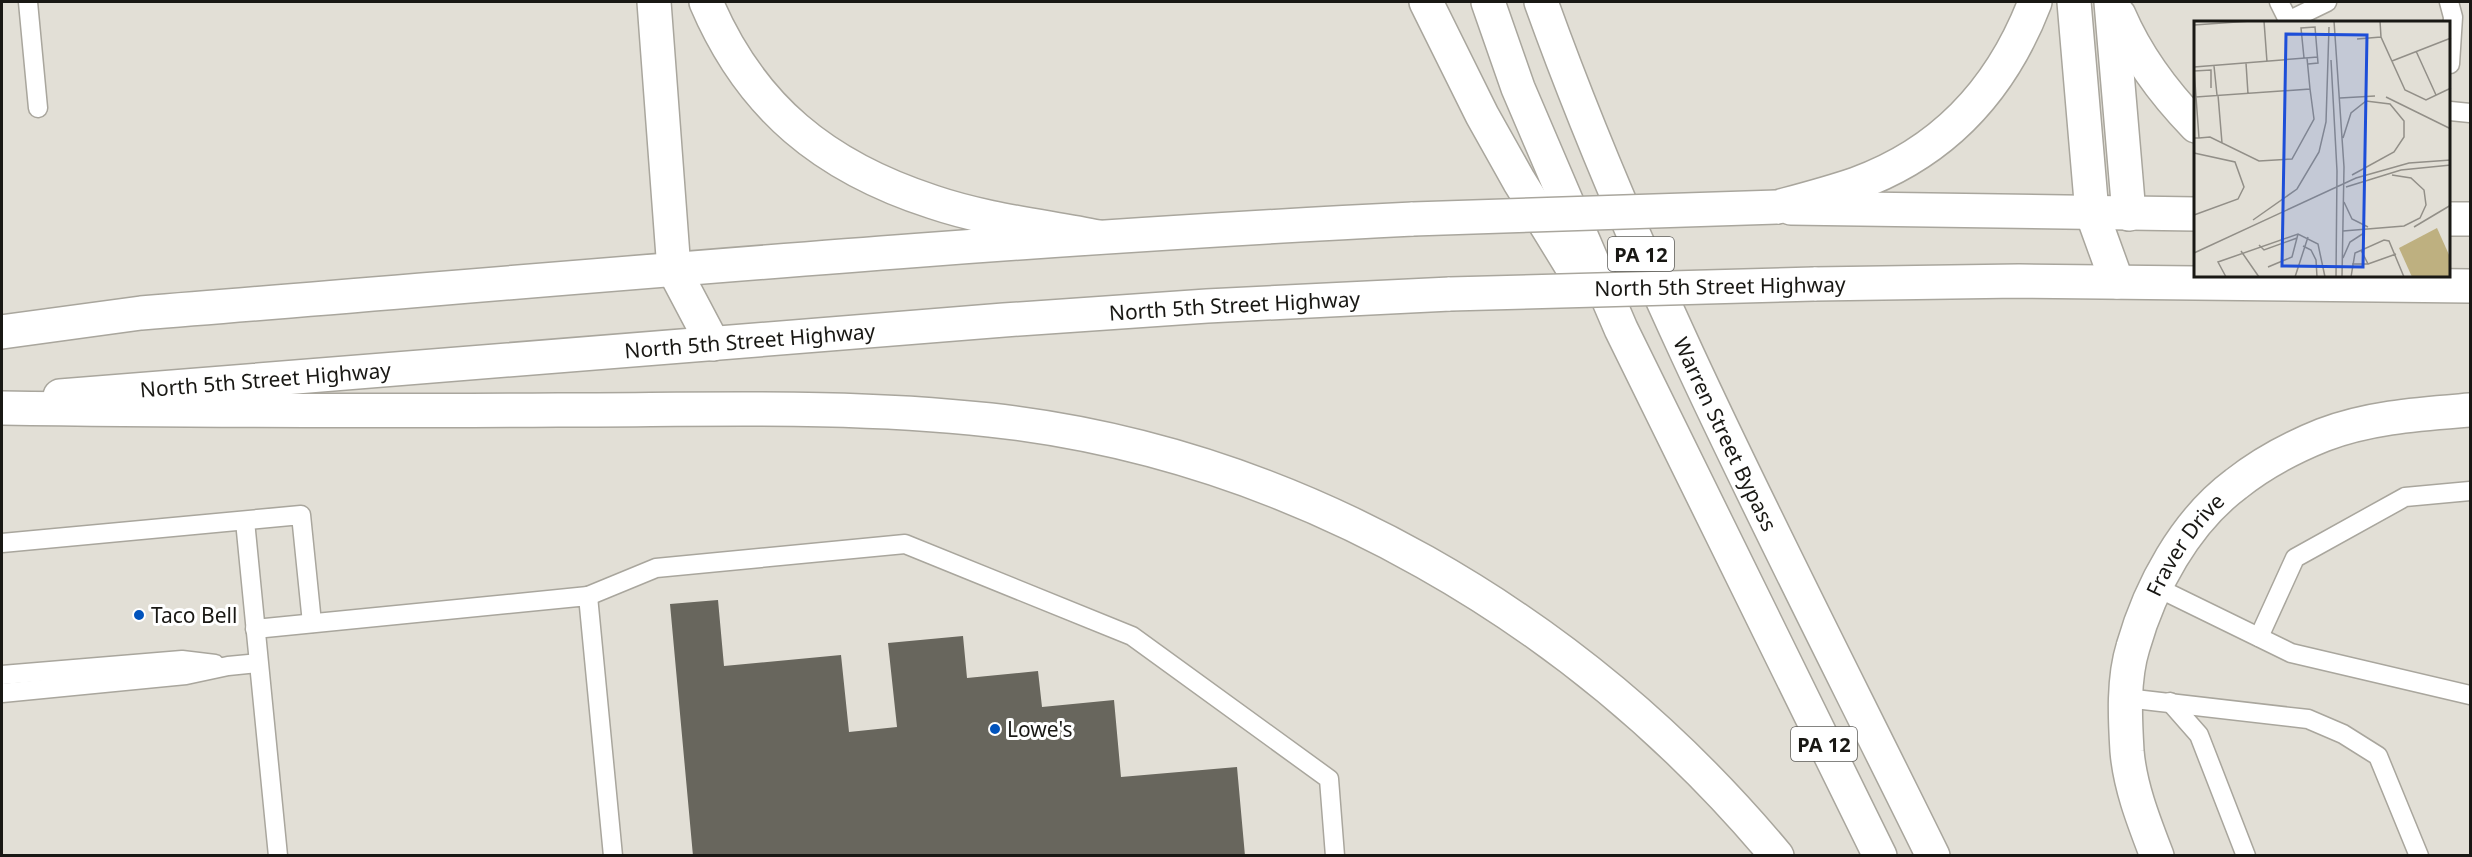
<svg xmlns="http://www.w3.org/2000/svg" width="2472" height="857" viewBox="0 0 2472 857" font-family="'Noto Sans',sans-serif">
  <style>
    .building { fill: #68665d }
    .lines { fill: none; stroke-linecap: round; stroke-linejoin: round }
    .service-casing { stroke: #a9a69d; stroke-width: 21 }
    .minor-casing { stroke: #a9a69d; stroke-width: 36 }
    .primary-casing { stroke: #a9a69d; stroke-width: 36 }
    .motorway-casing { stroke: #a9a69d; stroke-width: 36 }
    .service { stroke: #fff; stroke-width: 18 }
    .minor { stroke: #fff; stroke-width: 33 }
    .primary { stroke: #fff; stroke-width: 33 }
    .motorway { stroke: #fff; stroke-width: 33 }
    .primary-bridge-casing { stroke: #a9a69d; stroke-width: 36; stroke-linecap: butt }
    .primary-bridge { stroke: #fff; stroke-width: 33 }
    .poi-dot { fill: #0153bc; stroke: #fff; stroke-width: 2 }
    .labels { text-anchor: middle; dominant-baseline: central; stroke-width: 6; stroke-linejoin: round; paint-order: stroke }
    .shield { fill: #fff; stroke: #5e5d5a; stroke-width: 1.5 }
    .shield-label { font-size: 20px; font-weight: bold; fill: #191814 }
    .street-label { font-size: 21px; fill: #191814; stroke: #fff }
    .poi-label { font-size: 21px; fill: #191814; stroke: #fff; text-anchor: start }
    .inset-road { fill: none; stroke: #928f88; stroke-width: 1.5 }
    .view { fill: #1d4ed8; fill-opacity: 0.15; stroke: #1d4ed8; stroke-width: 3 }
    .inset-edge { fill: none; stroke: #191814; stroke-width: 3 }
  </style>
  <rect width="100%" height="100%" fill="#e2dfd6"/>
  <!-- building -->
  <polygon class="building" points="718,600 724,666 841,655 849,732 897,727 888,643 963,636 967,678 1038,671 1042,707 1114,700 1121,777 1237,767 1245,856 693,856 670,604"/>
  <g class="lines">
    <!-- service casing -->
    <g class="service-casing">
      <g id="service">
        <polyline points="28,2 38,108"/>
        <polyline points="2279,2 2289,22"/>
        <polyline points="2449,2 2453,17 2450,64"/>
        <polyline points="2288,21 2327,2"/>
        <polyline points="2450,111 2470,113"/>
        <polyline points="245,521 278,856"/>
        <polyline points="2,543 301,515 312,623"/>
        <polyline points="2156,587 2291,653 2470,695"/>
        <polyline points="588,596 656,568 905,544 1132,636 1329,779 1335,856"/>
        <polyline points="255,629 588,596 613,856"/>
        <polyline points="2259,637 2295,558 2405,497 2470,491"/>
        <polyline points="2,675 182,660 215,664"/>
        <polyline points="2,693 186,675 228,666 258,663"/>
        <polyline points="2126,698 2308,719 2343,734 2378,756 2419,856"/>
        <polyline points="2170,702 2199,735 2246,856"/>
      </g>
    </g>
    <!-- minor casing -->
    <g class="minor-casing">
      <g id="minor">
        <path id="s1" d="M2157 856C2144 822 2130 787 2127 751 2125 718 2123 679 2133 647 2150 587 2185 522 2236 484 2261 464 2293 447 2323 435 2370 417 2421 414 2470 410"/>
      </g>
    </g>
    <!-- primary casing -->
    <g class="primary-casing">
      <g id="primary">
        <polyline points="1791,208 2196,214"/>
        <polyline points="2092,213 2117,282"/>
        <polyline points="2450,219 2470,219"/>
        <polyline points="674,270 713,344"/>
        <polyline points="1814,284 2019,281 2470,286"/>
        <path d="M2 332 141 313C565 279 988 240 1413 219"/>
        <path id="s2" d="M60 396 1004 320 1207 306 1450 294"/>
      </g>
    </g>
    <!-- motorway casing -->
    <g class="motorway-casing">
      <g id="motorway">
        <polyline points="654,2 674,270"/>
        <path d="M706 2C751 108 825 167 933 202 986 220 1043 226 1098 237"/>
        <polyline points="1426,2 1482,115 1519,181 1583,285"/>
        <polyline points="1488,2 1518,88 1621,329 1880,856"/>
        <path id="s3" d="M1541 2C1647 297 1795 575 1933 856"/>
        <polyline points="2074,2 2092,213"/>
        <polyline points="2111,2 2129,214"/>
        <path d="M2119 15C2137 57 2164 93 2196 126"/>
        <path d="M1777 207C1803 200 1830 193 1856 184 1944 152 2002 88 2035 2"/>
        <path d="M2 408C187 411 373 411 558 410 702 410 847 404 990 420 1298 454 1580 620 1777 856"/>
      </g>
    </g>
    <!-- service -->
    <use href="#service" class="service"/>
    <!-- minor -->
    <use href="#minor" class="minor"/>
    <!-- primary -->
    <use href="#primary" class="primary"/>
    <!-- motorway -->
    <use href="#motorway" class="motorway"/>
    <!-- primary-bridge casing -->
    <g class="primary-bridge-casing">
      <g id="primary-bridge">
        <polyline points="1413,219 1777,207"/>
        <polyline points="1450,294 1814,284"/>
      </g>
    </g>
    <!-- primary-bridge -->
    <use href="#primary-bridge" class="primary-bridge"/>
  </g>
  <!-- markers -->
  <g class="poi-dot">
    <circle cx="139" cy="615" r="6"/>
    <circle cx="995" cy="729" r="6"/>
  </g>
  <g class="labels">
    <!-- shield labels -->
    <g class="shield">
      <rect x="1608" y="237" width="66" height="34" rx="4.5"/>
      <rect x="1791" y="727" width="66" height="34" rx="4.5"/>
    </g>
    <g class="shield-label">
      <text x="1641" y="254">PA 12</text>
      <text x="1824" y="744">PA 12</text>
    </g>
    <!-- street labels -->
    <g class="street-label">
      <text transform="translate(1720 286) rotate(-1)">North 5th Street Highway</text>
      <text stroke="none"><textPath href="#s2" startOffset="1178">North 5th Street Highway</textPath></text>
      <text stroke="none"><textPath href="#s2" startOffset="692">North 5th Street Highway</textPath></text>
      <text stroke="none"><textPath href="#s2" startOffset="206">North 5th Street Highway</textPath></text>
      <text stroke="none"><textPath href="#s3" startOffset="470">Warren Street Bypass</textPath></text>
      <text stroke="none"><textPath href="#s1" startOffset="330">Fraver Drive</textPath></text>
    </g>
    <!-- poi labels -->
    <g class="poi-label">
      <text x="151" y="615">Taco Bell</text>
      <text x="1007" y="729">Lowe's</text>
    </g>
  </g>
  <!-- overview -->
  <g transform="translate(2194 21)">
    <rect width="256" height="256" fill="#e2dfd6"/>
    <path d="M243 207 256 236V256H218L205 227Z" fill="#beb080"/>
    <path class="inset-road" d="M70 0 73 41M140 0 150 146 148 256M186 0 187 16 211 69 232 79 257 67M0 4 57 0M163 18 187 16M222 30 242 74M110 37 107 7 121 6 124 42 114 43M137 39 143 150 142 256M198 40 257 17M52 42 54 73M20 45 23 74M0 46 124 36M0 47 2 76 116 68 113 37M0 50 17 49V67M24 74 28 122M192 76 257 108M146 77 181 75M0 117H5L2 76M5 117 16 116 65 140 98 138 120 98 116 68M149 117 157 92 172 80 196 83 210 100V116L200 131 158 154M0 132 41 141 50 166 44 178 0 194M152 166 207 149 257 144M150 181 158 198 174 206M59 199 103 168 125 131 132 101 135 6M220 206 257 184M149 210 210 205 226 197 232 184 230 169 217 157 198 154M65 224 70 229 103 217M109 225 117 229 122 239 123 256M47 230 65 256M0 232 162 157 215 142 257 139M149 237 156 221 170 212M158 243H174L167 229M174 243 202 233M74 246 98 236 104 213M32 256 24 241 104 213 124 223 131 256M101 256 114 216M157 256 161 232 190 219 195 220 210 256"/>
    <path class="view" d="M92 13 173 14 169 246 88 245Z"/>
    <rect width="256" height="256" class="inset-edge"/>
  </g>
  <!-- border -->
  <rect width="2472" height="857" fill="none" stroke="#191814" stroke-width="6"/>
</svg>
